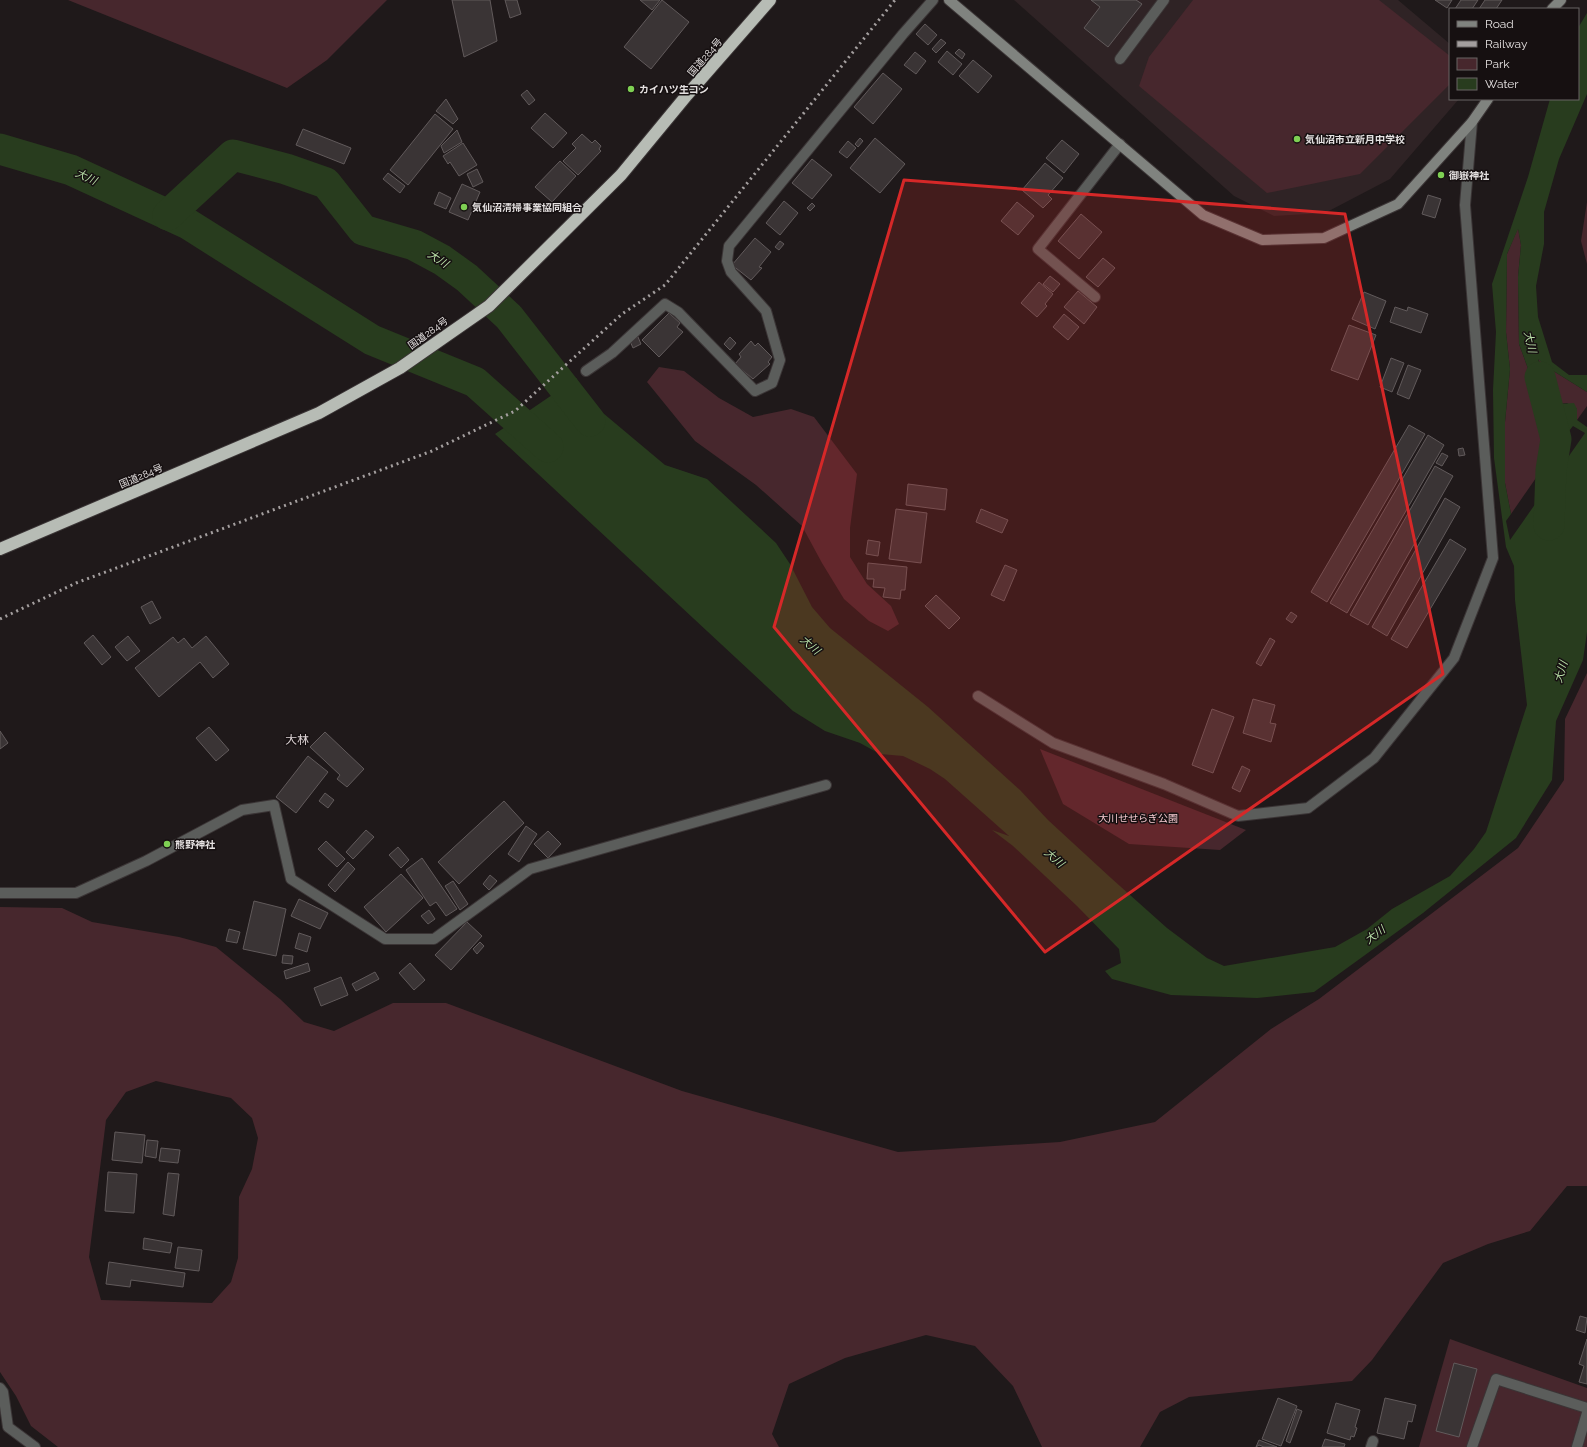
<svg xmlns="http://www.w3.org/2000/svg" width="1587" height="1447" viewBox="0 0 1587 1447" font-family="Raleway,'Noto Sans JP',sans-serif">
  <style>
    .built { fill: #2f2325 }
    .green { fill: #47272d; fill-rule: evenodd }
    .water { fill: #283c1e; fill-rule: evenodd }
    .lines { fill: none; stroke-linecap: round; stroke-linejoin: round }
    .river { stroke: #283c1e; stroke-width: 31 }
    .building { fill: #3a3435; stroke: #615a5b }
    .lane-casing { stroke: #3b3536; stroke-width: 12 }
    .street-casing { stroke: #3b3536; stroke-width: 12 }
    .secondary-casing { stroke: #3b3536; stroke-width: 12 }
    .highway-casing { stroke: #3b3536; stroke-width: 14 }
    .lane { stroke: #5b5d5b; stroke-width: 10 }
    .street { stroke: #5b5d5b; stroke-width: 10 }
    .secondary { stroke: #80837f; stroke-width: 10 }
    .highway { stroke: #b7bcb5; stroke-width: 12 }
    .rail { stroke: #a49f9f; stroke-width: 3; stroke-dasharray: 2 4; stroke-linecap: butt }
    .marked { fill: #d62828; fill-opacity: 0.2; stroke: #d62828; stroke-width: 3; stroke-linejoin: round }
    .poi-dot { fill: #7ed053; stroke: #161011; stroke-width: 1.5 }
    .labels { text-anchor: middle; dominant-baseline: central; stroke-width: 3; stroke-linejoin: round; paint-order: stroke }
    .street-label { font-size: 10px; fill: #e5e1e1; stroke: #161011 }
    .poi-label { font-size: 10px; font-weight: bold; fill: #e5e1e1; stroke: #161011; text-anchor: start }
    .park-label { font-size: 10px; fill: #f9ccd3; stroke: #161011 }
    .water-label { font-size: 11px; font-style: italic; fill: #b6dda5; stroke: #161011 }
    .quarter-label { font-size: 12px; fill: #ddd4d6; stroke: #161011 }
  </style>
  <rect width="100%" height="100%" fill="#1f191a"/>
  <!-- built -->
  <polygon class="built" points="1014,0 1398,0 1450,44 1450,99 1459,99 1390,179 1325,213 1274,216 1234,196"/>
  <!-- green -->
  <g class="green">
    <polygon points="68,0 387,0 327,60 287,88"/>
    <polygon points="1193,0 1379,0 1450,56 1450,84 1360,174 1267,193 1139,86 1149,57"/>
    <polygon points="1587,202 1587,264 1581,241"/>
    <polygon points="1518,228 1521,245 1518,277 1519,344 1541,404 1565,436 1511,514 1505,483 1505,422 1510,369 1506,332 1507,254"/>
    <polygon points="1538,358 1547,367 1587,392 1587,406 1577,420 1577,409 1567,403 1559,404 1554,398 1551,384 1544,375"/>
    <polygon points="659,367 684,371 719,398 753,417 791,409 814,417 857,474 850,528 850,557 867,584 891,606 899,624 888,631 869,621 844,599 822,563 802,526 756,485 695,441 647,382"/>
    <path d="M1587 673V1186H1567L1530 1231 1488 1244 1443 1263 1372 1360 1352 1381 1189 1397 1160 1412 1140 1447H1042L1013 1386 975 1346 926 1335 845 1358 789 1384 772 1434 779 1447H58L31 1426 16 1396 0 1372V907L62 908 92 922 179 937 216 947 280 999 304 1022 334 1031 393 1003H446L682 1091 898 1152 1060 1142 1155 1122 1271 1029 1319 999 1518 848 1564 780 1565 719ZM156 1081 231 1098 252 1118 258 1138 252 1169 239 1197 238 1258 231 1282 212 1303 101 1300 89 1257 106 1120 126 1092Z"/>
    <polygon points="1040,749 1246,830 1220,850 1129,844 1063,804"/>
    <polygon points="1450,1339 1587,1388 1587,1447 1419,1447"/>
  </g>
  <!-- water -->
  <path class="water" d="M1587 13V94L1559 159 1544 212V244L1536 286 1538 317 1552 362 1569 375H1587V392L1547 367 1538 359C1542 371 1544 373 1550 383 1554 390 1553 397 1559 404L1574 403 1577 409V420L1587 427V632L1583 660 1556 721 1552 780 1516 838 1423 913 1314 992 1257 998 1171 995 1112 979 1105 971 1121 963 1119 949 1077 906 1013 846 992 830 1009 836 945 779 930 769 903 756 880 754 860 743 825 731 793 711 495 434 577 378 578 389 597 408 665 465 707 479 776 543 790 564 812 607 830 628 928 707 1020 790 1048 820 1111 878 1167 928 1207 958 1224 966 1335 947 1367 929 1392 909 1450 876 1474 849 1486 832 1527 705 1515 600 1514 566 1506 547 1494 458 1493 390 1496 332 1492 284 1528 177 1550 99H1578V28ZM1518 229 1521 245 1518 277 1519 344 1541 404 1565 436 1573 426 1585 433 1510 540 1506 521 1511 514 1505 483V422L1510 369 1506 332 1507 254Z"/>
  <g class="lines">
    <!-- river -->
    <g class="river">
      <polyline points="0,149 71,170 188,224 372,340 475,382 548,447"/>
      <polyline points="168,215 233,155 286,169 326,183 363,230 414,245 442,260 467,278 509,317 590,421"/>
      <polyline points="1540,377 1556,439 1551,470 1549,525"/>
    </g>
  </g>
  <!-- building -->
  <g class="building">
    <polygon points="452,0 490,0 497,41 464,57"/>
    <polygon points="505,0 517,0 521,14 510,18"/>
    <polygon points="640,0 660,0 652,10"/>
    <polygon points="662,0 689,22 651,69 624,47"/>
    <polygon points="1091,0 1136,0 1142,4 1108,47 1084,28 1100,7"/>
    <polygon points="1435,0 1452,0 1447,8"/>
    <polygon points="1461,0 1478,0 1472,9 1455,9"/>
    <polygon points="1485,0 1502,0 1496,9 1479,9"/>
    <polygon points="925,24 937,35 928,45 916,34"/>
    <polygon points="941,39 946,43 936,53 932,49"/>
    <polygon points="959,49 965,54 962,59 955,53"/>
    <polygon points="947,51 962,64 953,75 938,62"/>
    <polygon points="915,52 926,61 916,74 904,65"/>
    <polygon points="973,60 992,76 978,93 959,76"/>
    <polygon points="883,73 902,89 873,124 854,107"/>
    <polygon points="527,90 535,100 529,105 521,95"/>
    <polygon points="446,99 458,119 453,124 436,111"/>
    <polygon points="545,113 567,133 553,148 531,128"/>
    <polygon points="435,114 453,129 408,185 390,170"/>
    <polygon points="303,129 351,148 344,164 296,145"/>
    <polygon points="457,130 462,142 444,153 441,146"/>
    <polygon points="582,134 592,143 595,140 601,146 599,149 601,151 578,175 563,161 576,148 572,144"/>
    <polygon points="860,138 863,141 858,147 855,144"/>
    <polygon points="875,138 905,164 880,193 850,168"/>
    <polygon points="1062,140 1079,154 1064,173 1046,158"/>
    <polygon points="848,141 856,148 847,158 839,152"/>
    <polygon points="463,143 477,165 459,176 450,162 448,164 443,156"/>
    <polygon points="812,159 832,175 812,199 792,183"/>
    <polygon points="560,161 576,176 552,202 535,187"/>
    <polygon points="1045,163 1063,178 1048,195 1052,199 1043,208 1022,190"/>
    <polygon points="477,169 483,182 473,187 467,174"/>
    <polygon points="388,173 405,186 400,193 383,179"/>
    <polygon points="462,184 480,192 468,220 449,212"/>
    <polygon points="439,192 451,198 446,209 434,204"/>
    <polygon points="1428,195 1441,199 1435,218 1422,214"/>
    <polygon points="784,201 798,213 780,235 766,223"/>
    <polygon points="1017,202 1034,216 1018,235 1001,221"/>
    <polygon points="812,203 815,206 810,211 807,208"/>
    <polygon points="1081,214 1102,232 1079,259 1058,241"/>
    <polygon points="755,238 771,252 759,267 762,268 751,280 732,265"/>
    <polygon points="780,241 784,244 779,250 775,247"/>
    <polygon points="1103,258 1115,268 1098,287 1086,277"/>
    <polygon points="1050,276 1060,284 1053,292 1043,284"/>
    <polygon points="1039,282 1053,294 1045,304 1047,306 1037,317 1021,303"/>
    <polygon points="1078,291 1097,307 1084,324 1064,307"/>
    <polygon points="1364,292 1386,301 1375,329 1352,319"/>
    <polygon points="1395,307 1407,311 1408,307 1428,314 1421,333 1390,322"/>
    <polygon points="669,313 680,323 677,327 683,332 659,357 642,340"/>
    <polygon points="1064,314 1079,327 1068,340 1053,327"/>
    <polygon points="1349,325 1376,335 1358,380 1331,370"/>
    <polygon points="638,337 641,344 633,348 630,341"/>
    <polygon points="730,337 736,343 730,350 724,344"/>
    <polygon points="751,341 755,346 758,343 772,357 768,362 770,364 753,379 735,364 741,357 739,354"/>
    <polygon points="1391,358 1404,363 1392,392 1380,387"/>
    <polygon points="1408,365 1421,370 1409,399 1397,394"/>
    <polygon points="1409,425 1425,434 1327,602 1311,592"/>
    <polygon points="1428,435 1444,445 1347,613 1330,603"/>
    <polygon points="1463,448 1465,455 1459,456 1458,449"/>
    <polygon points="1442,453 1448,456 1442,466 1436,463"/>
    <polygon points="1435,466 1453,476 1368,625 1350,615"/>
    <polygon points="908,484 947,489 945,510 906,505"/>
    <polygon points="1445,498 1460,507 1387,636 1372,627"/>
    <polygon points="896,509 927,513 921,563 889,559"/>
    <polygon points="981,509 1008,520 1002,533 976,522"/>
    <polygon points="1450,539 1466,549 1407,648 1391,639"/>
    <polygon points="868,540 880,542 878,556 866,554"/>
    <polygon points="868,563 907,567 905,590 901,590 900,599 883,597 885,588 873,587 874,579 867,579"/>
    <polygon points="1005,565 1017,570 1004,601 991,595"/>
    <polygon points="936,595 960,618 949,629 925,606"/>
    <polygon points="152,601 161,618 150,624 141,607"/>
    <polygon points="1291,612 1297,616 1292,623 1286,619"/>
    <polygon points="93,635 111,657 102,665 84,643"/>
    <polygon points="128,636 140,651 127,661 115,647"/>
    <polygon points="206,636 229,664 213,678 200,662 159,697 135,668 173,637 178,643 184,638 192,648"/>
    <polygon points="1270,638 1275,641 1261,666 1256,663"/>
    <polygon points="1253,699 1275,705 1270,723 1276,724 1271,742 1243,733"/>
    <polygon points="1212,709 1234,717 1213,773 1192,765"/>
    <polygon points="209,727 229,750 216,761 196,738"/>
    <polygon points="0,731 8,743 0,749"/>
    <polygon points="325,732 364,769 347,787 337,779 340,775 310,747"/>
    <polygon points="308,756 328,772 296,813 276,797"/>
    <polygon points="1242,766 1250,770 1240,792 1232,788"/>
    <polygon points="325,793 334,800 328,808 319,801"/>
    <polygon points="504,801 524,823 459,884 438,862"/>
    <polygon points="526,826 537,834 519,862 508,854"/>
    <polygon points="366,830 374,837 353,859 346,852"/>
    <polygon points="548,831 561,844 548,858 534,844"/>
    <polygon points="326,841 345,859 337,867 318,849"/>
    <polygon points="398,847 409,860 401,868 389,855"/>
    <polygon points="422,858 457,909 446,916 436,902 430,906 406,870"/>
    <polygon points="348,862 355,869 335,892 328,885"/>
    <polygon points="401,874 423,898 386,932 364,907"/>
    <polygon points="490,875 497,881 489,890 483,884"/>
    <polygon points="453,881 468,904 460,910 445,886"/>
    <polygon points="299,899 328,913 320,929 291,916"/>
    <polygon points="254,901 286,909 276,956 243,949"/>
    <polygon points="429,910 435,919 428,924 421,916"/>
    <polygon points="467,922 482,936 451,970 435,955"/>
    <polygon points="229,929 240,932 237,943 226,941"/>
    <polygon points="299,933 311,937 307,952 295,948"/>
    <polygon points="480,942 484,946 477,954 473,949"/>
    <polygon points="283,955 293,956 292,964 282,963"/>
    <polygon points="308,963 310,971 286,979 284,971"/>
    <polygon points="410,963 425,980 414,990 399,973"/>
    <polygon points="375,972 379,979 356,991 352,984"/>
    <polygon points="341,977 348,995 321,1006 314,988"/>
    <polygon points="115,1132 145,1135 142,1163 112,1160"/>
    <polygon points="147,1140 158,1141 156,1158 145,1156"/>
    <polygon points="161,1148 180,1150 178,1163 159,1161"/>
    <polygon points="108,1172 137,1174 134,1213 105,1211"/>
    <polygon points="168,1173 179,1174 174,1216 163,1214"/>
    <polygon points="144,1238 172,1243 170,1253 143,1249"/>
    <polygon points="178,1247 202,1250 199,1271 175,1268"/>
    <polygon points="109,1262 185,1273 183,1287 131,1280 130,1287 106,1284"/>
    <polygon points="1580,1316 1587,1318 1585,1333 1576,1330"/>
    <polygon points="1587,1339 1587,1384 1579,1382 1584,1366 1579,1364"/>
    <polygon points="1454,1363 1477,1369 1459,1437 1436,1431"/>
    <polygon points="1278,1398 1297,1406 1281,1446 1262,1439"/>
    <polygon points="1385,1398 1416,1405 1412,1422 1408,1421 1404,1439 1377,1433"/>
    <polygon points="1336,1403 1360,1410 1355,1427 1357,1428 1354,1437 1351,1436 1350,1440 1327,1433"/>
    <polygon points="1297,1409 1302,1411 1290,1443 1286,1441"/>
    <polygon points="1325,1439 1345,1444 1344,1447 1322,1447"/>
    <polygon points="1259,1440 1277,1447 1264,1447 1259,1445 1256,1447"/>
  </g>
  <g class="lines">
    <!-- lane casing -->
    <g class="lane-casing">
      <g id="lane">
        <polyline points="1120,59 1164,0"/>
        <polyline points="1472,1447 1496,1379 1587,1408"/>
        <polyline points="1577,1447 1587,1413"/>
      </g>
    </g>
    <!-- street casing -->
    <g class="street-casing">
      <g id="street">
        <polyline points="1095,297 1038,249 1120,144"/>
        <polyline points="586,371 612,353 665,304 678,312 755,391 772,383 780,360 766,311 731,272 727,261 729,246 903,34 933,0"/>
        <polyline points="978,696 1053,743 1164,784 1238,816 1308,808 1374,758 1454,658 1493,558 1465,205 1472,122"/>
        <polyline points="0,893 76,893 146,861 242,810 274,805 291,879 385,939 434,939 530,869 826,785"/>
        <polyline points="0,1388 3,1392 8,1427 35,1447"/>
        <polyline points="1371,1447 1373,1441"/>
      </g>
    </g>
    <!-- secondary casing -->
    <g class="secondary-casing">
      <g id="secondary">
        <polyline points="949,0 1203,215 1262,240 1324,238 1398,204 1472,122 1488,99"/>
        <polyline points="1552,9 1561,0"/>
      </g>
    </g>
    <!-- highway casing -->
    <g class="highway-casing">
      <polyline id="highway" points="0,549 319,413 400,368 489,306 621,175 687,95 770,0"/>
    </g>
    <!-- lane -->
    <use href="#lane" class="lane"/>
    <!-- street -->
    <use href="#street" class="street"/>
    <!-- secondary -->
    <use href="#secondary" class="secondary"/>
    <!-- highway -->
    <use href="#highway" class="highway"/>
    <!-- rail -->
    <polyline class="rail" points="0,619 76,583 432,451 515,411 622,314 665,285 895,0"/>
  </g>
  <!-- marked area -->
  <path class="marked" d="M904 180 1345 214 1443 674 1045 952 774 627Z"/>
  <!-- markers -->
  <g class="poi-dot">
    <circle cx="631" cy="89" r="4"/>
    <circle cx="1297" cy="139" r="4"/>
    <circle cx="1441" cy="175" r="4"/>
    <circle cx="464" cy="207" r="4"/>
    <circle cx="167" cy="844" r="4"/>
  </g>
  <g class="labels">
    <!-- street labels -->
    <g class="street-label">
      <text transform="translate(705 57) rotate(-49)">国道284号</text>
      <text transform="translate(428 333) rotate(-36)">国道284号</text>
      <text transform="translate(141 476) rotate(-23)">国道284号</text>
    </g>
    <!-- poi labels -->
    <g class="poi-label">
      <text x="639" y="89">カイハツ生コン</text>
      <text x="1305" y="139">気仙沼市立新月中学校</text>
      <text x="1449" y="175">御嶽神社</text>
      <text x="472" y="207">気仙沼清掃事業協同組合</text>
      <text x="175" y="844">熊野神社</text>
    </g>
    <!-- park labels -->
    <g class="park-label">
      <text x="1138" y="818">大川せせらぎ公園</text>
    </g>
    <!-- water labels -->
    <g class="water-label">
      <text transform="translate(86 177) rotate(25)">大川</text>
      <text transform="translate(438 259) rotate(33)">大川</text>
      <text transform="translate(1530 342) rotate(77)">大川</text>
      <text transform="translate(810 645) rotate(41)">大川</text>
      <text transform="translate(1561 672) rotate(-73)">大川</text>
      <text transform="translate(1054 858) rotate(41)">大川</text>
      <text transform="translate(1375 935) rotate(-36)">大川</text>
    </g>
    <!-- quarter labels -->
    <g class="quarter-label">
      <text x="297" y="740">大林</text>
    </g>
  </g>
  <!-- legend -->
  <rect x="1449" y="8" width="130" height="92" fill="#161011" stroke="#696464"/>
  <rect x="1457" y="21" width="20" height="6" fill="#80837f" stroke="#696464"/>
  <text x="1485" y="28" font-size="12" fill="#e5e1e1">Road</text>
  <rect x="1457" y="41" width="20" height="6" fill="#a49f9f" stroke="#696464"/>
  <text x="1485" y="48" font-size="12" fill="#e5e1e1">Railway</text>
  <rect x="1457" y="58" width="20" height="12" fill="#47272d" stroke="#696464"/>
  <text x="1485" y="68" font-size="12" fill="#e5e1e1">Park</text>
  <rect x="1457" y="78" width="20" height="12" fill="#283c1e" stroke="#696464"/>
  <text x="1485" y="88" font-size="12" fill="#e5e1e1">Water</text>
</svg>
